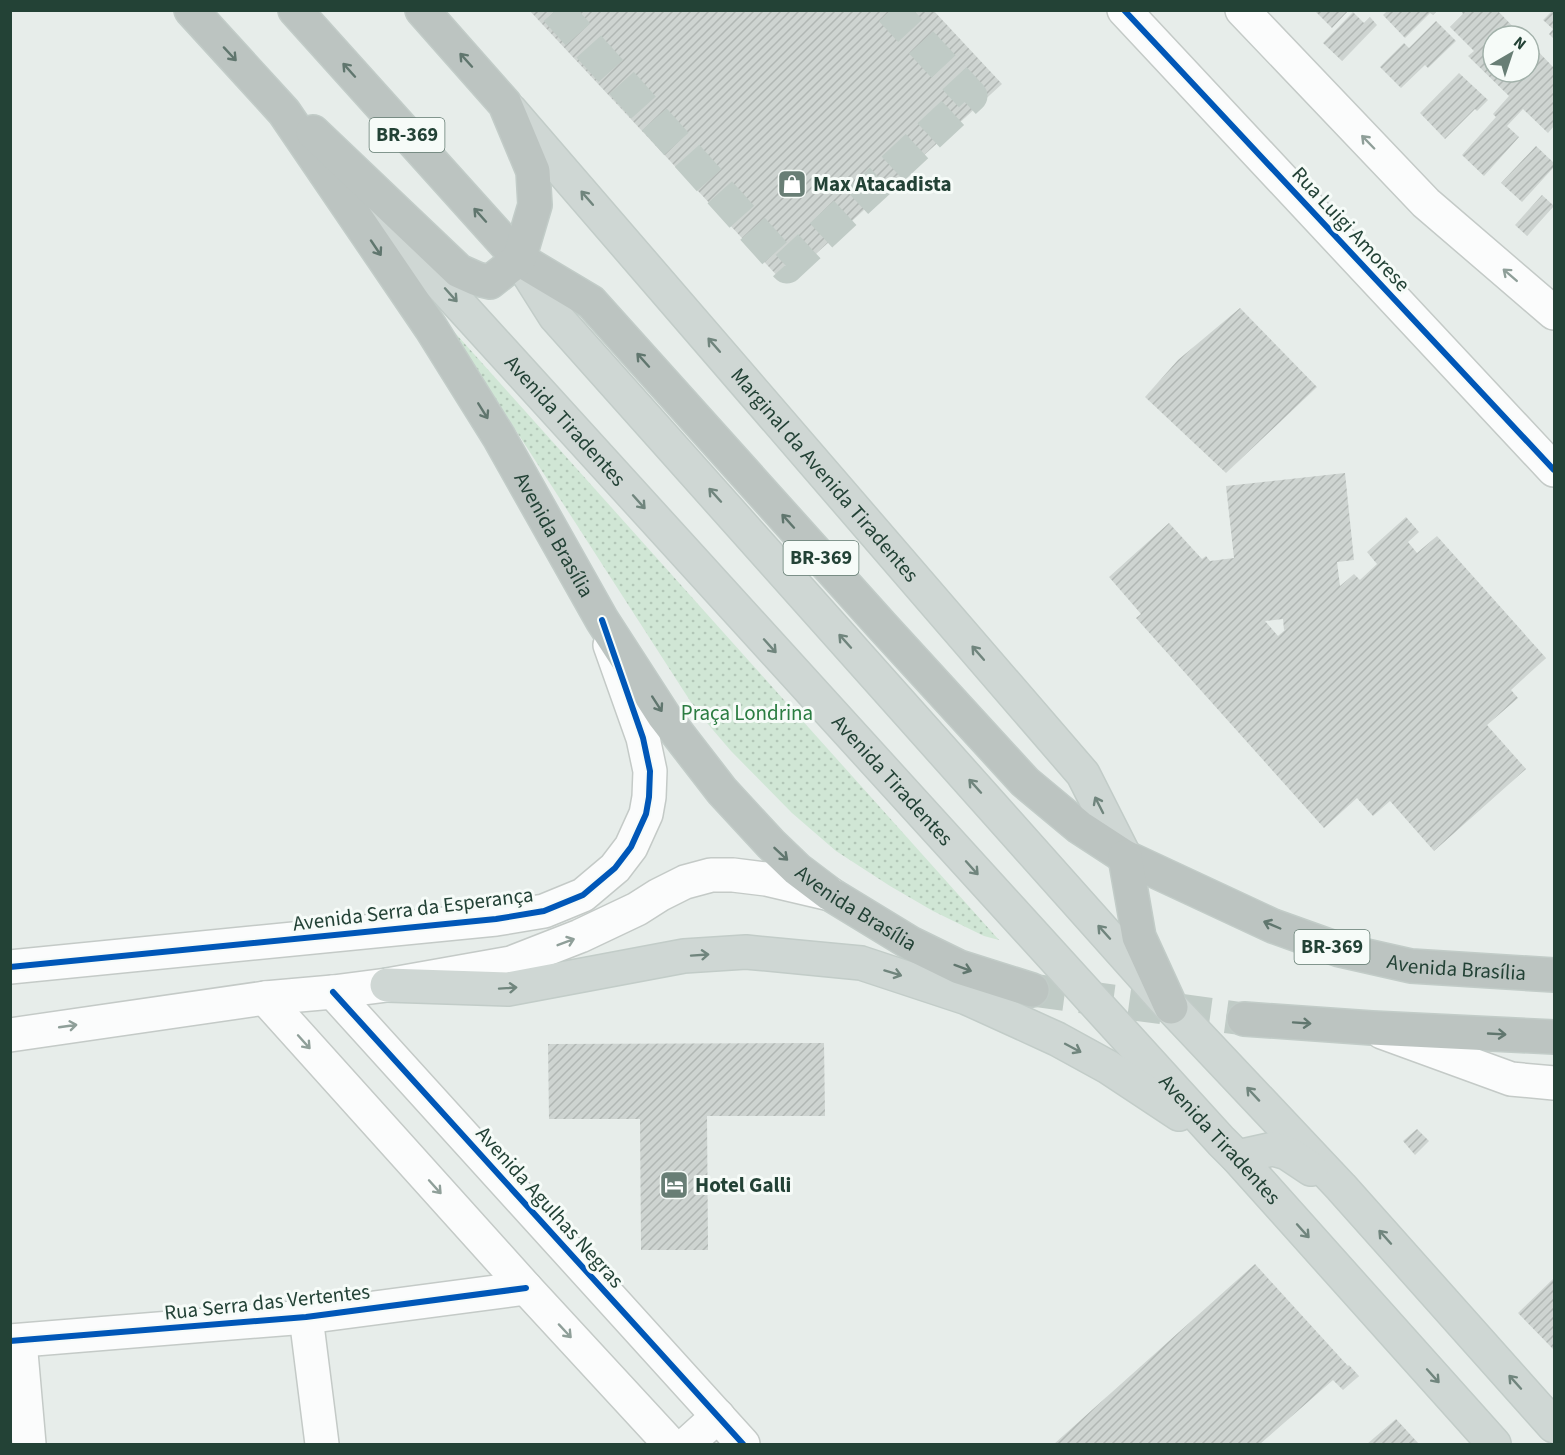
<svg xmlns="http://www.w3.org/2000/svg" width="1565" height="1455" viewBox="0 0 1565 1455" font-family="'Source Sans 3',sans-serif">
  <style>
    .park { fill: url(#park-dots) }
    .building { fill: url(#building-hatch); fill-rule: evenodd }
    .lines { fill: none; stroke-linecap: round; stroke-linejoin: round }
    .minor-tunnel { stroke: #c0cbc6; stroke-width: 33; stroke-dasharray: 33 16; stroke-linecap: butt }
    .highway-tunnel { stroke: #c0cbc6; stroke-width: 33; stroke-dasharray: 33 16; stroke-linecap: butt }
    .minor-casing { stroke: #c4cac7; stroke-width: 36 }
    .major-casing { stroke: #c2ccc8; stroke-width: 36 }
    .highway-casing { stroke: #c2ccc8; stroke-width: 36 }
    .minor { stroke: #fbfcfc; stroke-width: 33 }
    .major { stroke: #cfd7d4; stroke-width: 33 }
    .highway { stroke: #bcc4c1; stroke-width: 33 }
    .cycleway-casing { stroke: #f6fbf8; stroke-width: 10 }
    .cycleway { stroke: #0057b8; stroke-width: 6 }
    .oneway { stroke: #60766e }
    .oneway2 { stroke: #8f9f99 }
    .oneway3 { stroke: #70857d }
    .labels { text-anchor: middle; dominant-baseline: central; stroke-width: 6; stroke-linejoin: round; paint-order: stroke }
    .shield { fill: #f6fbf8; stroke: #627a70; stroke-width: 1.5 }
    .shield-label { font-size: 20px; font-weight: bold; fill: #234236 }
    .poi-label { font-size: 21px; font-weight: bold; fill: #234236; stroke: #f6fbf8; text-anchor: start }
    .street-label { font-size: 21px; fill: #234236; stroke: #f6fbf8 }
    .park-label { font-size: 21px; fill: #2a7c41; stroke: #f6fbf8 }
  </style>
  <defs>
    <pattern id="park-dots" width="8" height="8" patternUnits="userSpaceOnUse" patternTransform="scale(1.5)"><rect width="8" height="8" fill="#d0e6d5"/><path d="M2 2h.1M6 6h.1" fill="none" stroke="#b2c6b7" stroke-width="1.8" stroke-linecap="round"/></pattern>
    <pattern id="building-hatch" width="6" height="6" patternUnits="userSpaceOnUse" patternTransform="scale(1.5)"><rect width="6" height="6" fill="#ced4d1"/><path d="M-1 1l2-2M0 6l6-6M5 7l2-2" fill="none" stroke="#b1b7b4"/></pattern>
  </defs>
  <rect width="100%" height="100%" fill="#e7edea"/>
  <!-- park -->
  <polygon class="park" points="448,325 999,940 984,936 933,911 890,886 836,851 792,813 731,751 696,710"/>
  <!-- building -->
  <g class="building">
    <polygon points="529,10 933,10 1002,84 784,283"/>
    <polygon points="1314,10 1349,10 1332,28"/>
    <polygon points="1388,10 1435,10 1436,12 1433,15 1430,13 1405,38 1383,15"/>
    <polygon points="1463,10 1497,10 1522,36 1493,36 1493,72 1529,72 1529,42 1554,68 1554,126 1548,133 1523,109 1507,126 1519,137 1484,176 1462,155 1496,117 1493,114 1509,96 1468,56 1474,51 1450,27 1463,14 1462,12"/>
    <polygon points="1553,10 1554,10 1554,39 1549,34 1553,29 1543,20"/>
    <polygon points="1353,12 1364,23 1370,17 1377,25 1342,61 1323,43"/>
    <polygon points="1436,21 1456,41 1428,68 1425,65 1401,88 1380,67 1404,43 1409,48"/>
    <polygon points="1459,73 1488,100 1477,111 1475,109 1445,139 1420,113"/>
    <polygon points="1536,146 1554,163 1554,167 1522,202 1501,183"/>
    <polygon points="1542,195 1554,206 1527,236 1515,225"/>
    <polygon points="1240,308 1317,387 1226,473 1145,397 1178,360"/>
    <path d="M1345 473 1354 560 1337 562 1340 586 1354 574 1360 580 1377 564 1367 552 1406 517 1419 532 1408 542 1417 553 1437 536 1546 658 1511 690 1518 698 1487 725 1526 769 1434 851 1390 801 1373 816 1357 798 1324 828 1136 618 1141 614 1109 577 1169 523 1202 559 1206 556 1210 561 1234 558 1226 486ZM1283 619 1284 630 1286 629 1278 636 1265 621Z"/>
    <polygon points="824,1043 825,1116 707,1116 708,1250 641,1250 640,1119 549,1119 548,1044"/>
    <polygon points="1417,1129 1429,1141 1415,1155 1403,1141"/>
    <polygon points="1255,1264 1348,1366 1349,1365 1359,1376 1343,1390 1333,1380 1260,1444 1054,1444"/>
    <polygon points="1554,1278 1554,1350 1518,1313"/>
    <polygon points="1396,1419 1419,1444 1367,1444"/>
  </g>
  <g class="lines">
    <!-- minor-tunnel -->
    <polyline class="minor-tunnel" points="556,10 787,267 971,96 891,10"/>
    <!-- highway-tunnel -->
    <polyline class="highway-tunnel" points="1032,990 1244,1019"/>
    <!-- minor casing -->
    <g class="minor-casing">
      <g id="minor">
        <polyline points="1124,10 1554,470"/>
        <polyline points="1242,10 1426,203 1554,313"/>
        <polyline points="10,967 496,919 544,911 583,895 615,868 631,847 646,814 649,797 650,771 643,738 610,645"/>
        <polyline points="333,992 743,1444"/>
        <polyline points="265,998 526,1288 670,1444"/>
        <polyline points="1382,1032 1511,1079 1554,1083"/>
        <polyline points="10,1035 265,998 333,992 387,985 511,963 580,936 637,909 659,895 685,882 711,875 733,875 766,879 830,894"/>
        <polyline points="306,1317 322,1444"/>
        <polyline points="10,1341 306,1317 526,1288"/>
        <polyline points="20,1341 29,1444"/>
        <polyline points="687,1444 718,1416"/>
      </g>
    </g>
    <!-- major casing -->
    <g class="major-casing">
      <g id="major">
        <path id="s1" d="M510 110 1083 774 1125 857"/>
        <path id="s2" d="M358 193 1221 1141 1237 1157 1494 1444"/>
        <polyline points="519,259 555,316 1171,1007 1341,1187 1554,1426"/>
        <polyline points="387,985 508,989 684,956 746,952 861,963 967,998 1057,1039 1108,1067 1179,1114"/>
        <polyline points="1237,1157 1273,1149 1287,1153 1311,1169"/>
      </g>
    </g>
    <!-- highway casing -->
    <g class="highway-casing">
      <g id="highway">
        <path id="s3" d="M191 10 284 112 431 328 499 437 602 620 664 716 722 791 771 844 797 869 830 894 912 944 959 967 1032 990"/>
        <path id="s4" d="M295 10 519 259 591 302 883 627 1025 782 1079 827 1125 857 1273 926 1340 950 1411 966 1554 975"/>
        <polyline points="313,132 459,271 477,279 490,282 519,259 535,205 533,171 505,104 422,10"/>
        <polyline points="1125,857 1139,937 1171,1007"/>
        <polyline points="1244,1019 1372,1028 1554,1037"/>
      </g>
    </g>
    <!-- minor -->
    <use href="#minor" class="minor"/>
    <!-- major -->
    <use href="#major" class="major"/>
    <!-- highway -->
    <use href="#highway" class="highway"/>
    <!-- cycleway casing -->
    <g class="cycleway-casing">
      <g id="cycleway">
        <polyline points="1124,10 1554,470"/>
        <polyline points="10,967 496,919 544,911 583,895 615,868 631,847 646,814 649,797 650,771 643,738 602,620"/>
        <polyline points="333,992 743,1444"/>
        <polyline points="10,1341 306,1317 526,1288"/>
      </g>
    </g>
    <!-- cycleway -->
    <use href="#cycleway" class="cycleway"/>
  </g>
  <!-- one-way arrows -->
  <defs><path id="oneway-shaft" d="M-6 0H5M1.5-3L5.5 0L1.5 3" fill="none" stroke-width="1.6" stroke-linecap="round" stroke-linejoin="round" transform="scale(1.5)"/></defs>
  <g class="oneway">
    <use href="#oneway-shaft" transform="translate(230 54) rotate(47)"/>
    <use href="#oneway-shaft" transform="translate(466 60) rotate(-132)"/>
    <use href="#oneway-shaft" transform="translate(349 70) rotate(-132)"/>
    <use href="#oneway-shaft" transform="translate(480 215) rotate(-132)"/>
    <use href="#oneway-shaft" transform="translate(376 248) rotate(56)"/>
    <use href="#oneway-shaft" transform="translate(643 360) rotate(-132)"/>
    <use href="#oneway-shaft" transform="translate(483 411) rotate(58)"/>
    <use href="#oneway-shaft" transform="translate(788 521) rotate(-132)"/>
    <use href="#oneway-shaft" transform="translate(657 704) rotate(57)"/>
    <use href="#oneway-shaft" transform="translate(781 854) rotate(43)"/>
    <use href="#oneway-shaft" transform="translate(1272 925) rotate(-157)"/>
    <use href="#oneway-shaft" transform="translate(963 968) rotate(20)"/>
    <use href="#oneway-shaft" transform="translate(1302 1023) rotate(4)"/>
    <use href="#oneway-shaft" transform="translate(1497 1034) rotate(3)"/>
  </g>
  <g class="oneway2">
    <use href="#oneway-shaft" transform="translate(1368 142) rotate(-134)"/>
    <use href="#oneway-shaft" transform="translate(1510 275) rotate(-139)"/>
    <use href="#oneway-shaft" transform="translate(566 942) rotate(-21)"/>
    <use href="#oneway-shaft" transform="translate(68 1026) rotate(-8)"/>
    <use href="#oneway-shaft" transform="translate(304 1042) rotate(48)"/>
    <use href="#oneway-shaft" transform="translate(435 1187) rotate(48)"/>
    <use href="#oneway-shaft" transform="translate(565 1331) rotate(47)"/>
  </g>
  <g class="oneway3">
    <use href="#oneway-shaft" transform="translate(587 198) rotate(-131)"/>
    <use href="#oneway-shaft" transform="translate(451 295) rotate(48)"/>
    <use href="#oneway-shaft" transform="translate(714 345) rotate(-131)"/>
    <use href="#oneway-shaft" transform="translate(715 495) rotate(-132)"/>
    <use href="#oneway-shaft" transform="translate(639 502) rotate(48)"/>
    <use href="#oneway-shaft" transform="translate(845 641) rotate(-132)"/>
    <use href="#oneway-shaft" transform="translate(770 646) rotate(48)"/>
    <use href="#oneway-shaft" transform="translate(978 653) rotate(-131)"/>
    <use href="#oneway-shaft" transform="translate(975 786) rotate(-132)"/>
    <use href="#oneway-shaft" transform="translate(1099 805) rotate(-117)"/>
    <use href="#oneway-shaft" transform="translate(972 868) rotate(48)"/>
    <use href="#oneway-shaft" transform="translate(1104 932) rotate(-132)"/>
    <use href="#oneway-shaft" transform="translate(700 955) rotate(-4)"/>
    <use href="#oneway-shaft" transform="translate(893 973) rotate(17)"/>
    <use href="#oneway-shaft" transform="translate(508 988) rotate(-4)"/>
    <use href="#oneway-shaft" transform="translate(1073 1048) rotate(28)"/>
    <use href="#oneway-shaft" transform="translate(1253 1094) rotate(-133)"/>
    <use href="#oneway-shaft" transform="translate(1303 1231) rotate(48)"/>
    <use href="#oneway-shaft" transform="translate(1385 1237) rotate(-132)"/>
    <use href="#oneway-shaft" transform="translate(1433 1376) rotate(48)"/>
    <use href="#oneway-shaft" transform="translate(1515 1382) rotate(-132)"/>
  </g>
  <!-- icons -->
  <defs>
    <g id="shop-square" transform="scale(1.5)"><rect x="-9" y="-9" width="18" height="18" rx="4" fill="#687e75" stroke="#f6fbf8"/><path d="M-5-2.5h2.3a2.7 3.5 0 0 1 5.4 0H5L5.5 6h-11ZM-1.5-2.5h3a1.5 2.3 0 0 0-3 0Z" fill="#fff"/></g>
    <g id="hotel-square" transform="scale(1.5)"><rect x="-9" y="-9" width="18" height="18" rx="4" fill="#687e75" stroke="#f6fbf8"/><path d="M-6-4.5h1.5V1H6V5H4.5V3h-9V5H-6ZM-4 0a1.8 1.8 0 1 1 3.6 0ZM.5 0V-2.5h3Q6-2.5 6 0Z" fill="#fff"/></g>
  </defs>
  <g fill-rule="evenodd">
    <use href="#shop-square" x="792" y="184"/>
    <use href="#hotel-square" x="674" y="1185"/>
  </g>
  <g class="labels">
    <!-- shield labels -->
    <g class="shield">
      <rect x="369.5" y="118" width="75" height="34" rx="4.5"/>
      <rect x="783.5" y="541" width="75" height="34" rx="4.5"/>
      <rect x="1294.5" y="930" width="75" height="34" rx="4.5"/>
    </g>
    <g class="shield-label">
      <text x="407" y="135">BR-369</text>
      <text x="821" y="558">BR-369</text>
      <text x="1332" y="947">BR-369</text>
    </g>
    <!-- poi labels -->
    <g class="poi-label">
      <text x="813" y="184">Max Atacadista</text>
      <text x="695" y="1185">Hotel Galli</text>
    </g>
    <!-- street labels -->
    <g class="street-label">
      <text transform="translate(1351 229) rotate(47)">Rua Luigi Amorese</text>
      <text stroke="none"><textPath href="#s2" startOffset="308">Avenida Tiradentes</textPath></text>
      <text stroke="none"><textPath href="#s1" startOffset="482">Marginal da Avenida Tiradentes</textPath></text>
      <text stroke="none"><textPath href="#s3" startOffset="640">Avenida Brasília</textPath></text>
      <text stroke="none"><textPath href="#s2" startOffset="794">Avenida Tiradentes</textPath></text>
      <text stroke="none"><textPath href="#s3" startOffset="1126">Avenida Brasília</textPath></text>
      <text transform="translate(413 909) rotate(-7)">Avenida Serra da Esperança</text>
      <text stroke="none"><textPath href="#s4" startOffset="1544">Avenida Brasília</textPath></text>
      <text stroke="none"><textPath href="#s2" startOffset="1280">Avenida Tiradentes</textPath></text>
      <text transform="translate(550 1207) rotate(48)">Avenida Agulhas Negras</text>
      <text transform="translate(267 1302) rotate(-6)">Rua Serra das Vertentes</text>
    </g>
    <!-- park labels -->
    <g class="park-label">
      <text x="747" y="713">Praça Londrina</text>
    </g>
  </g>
  <!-- border -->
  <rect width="1565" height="1455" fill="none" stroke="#234236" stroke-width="24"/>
  <!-- north arrow -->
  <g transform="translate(1511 54) rotate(39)"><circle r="28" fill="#f6fbf8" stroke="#a2b1aa" stroke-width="1.5"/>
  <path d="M0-4.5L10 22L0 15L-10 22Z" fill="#687e75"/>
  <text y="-9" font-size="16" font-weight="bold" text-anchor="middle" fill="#234236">N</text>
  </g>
</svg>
